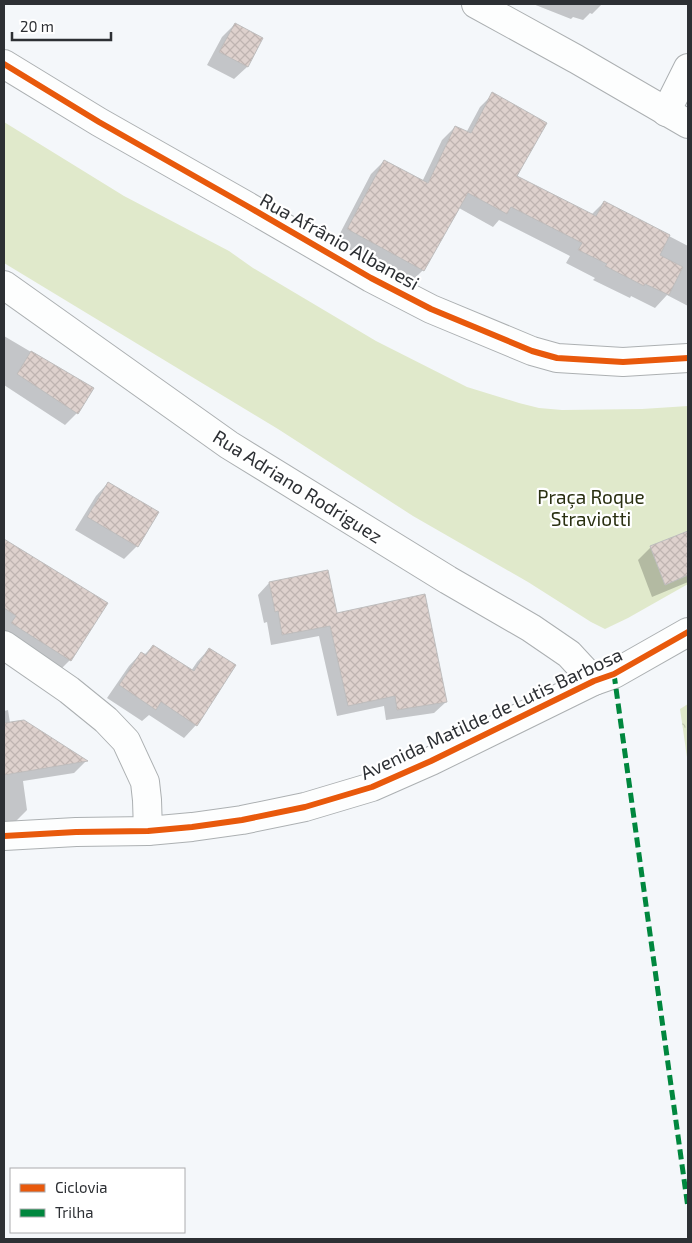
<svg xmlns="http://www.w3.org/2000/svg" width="692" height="1243" viewBox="0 0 692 1243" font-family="'Exo 2',sans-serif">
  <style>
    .green { fill: #e0e9cb }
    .forest { fill: url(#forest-crowns) }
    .shadow { fill: #0003 }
    .building { fill: url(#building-cross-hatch); stroke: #bebdbd }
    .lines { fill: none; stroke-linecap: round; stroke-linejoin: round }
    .minor-casing { stroke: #acb0b2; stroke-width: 30 }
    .minor { stroke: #fdfefe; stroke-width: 28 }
    .quiet { stroke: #00873e; stroke-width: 5; stroke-dasharray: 10 5; stroke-linecap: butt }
    .cycleway-casing { stroke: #fff; stroke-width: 9 }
    .cycleway { stroke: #e8590c; stroke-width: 6 }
    .labels { text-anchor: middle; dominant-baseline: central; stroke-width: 4.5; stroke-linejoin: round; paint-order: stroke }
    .street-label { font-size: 19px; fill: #2d3034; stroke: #fff }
    .park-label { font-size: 19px; fill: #2a3011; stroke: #fff }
  </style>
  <defs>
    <pattern id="forest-crowns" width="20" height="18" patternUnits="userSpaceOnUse" patternTransform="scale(1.25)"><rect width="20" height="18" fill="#e0e9cb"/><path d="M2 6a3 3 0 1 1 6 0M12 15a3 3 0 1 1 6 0" fill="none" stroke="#c0c8af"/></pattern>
    <pattern id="building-cross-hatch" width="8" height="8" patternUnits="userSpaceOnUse" patternTransform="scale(1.25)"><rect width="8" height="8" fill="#ded1cd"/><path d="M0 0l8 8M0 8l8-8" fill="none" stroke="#bfb4b1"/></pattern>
  </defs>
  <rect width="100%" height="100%" fill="#f4f7fa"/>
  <!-- green -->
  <polygon class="green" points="4,122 124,196 229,251 253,268 376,341 467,387 519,403 539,408 562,410 642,409 688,406 688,584 628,618 605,629 591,622 528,582 413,516 278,429 4,263"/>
  <!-- forest -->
  <polygon class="forest" points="688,704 688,764 680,709"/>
  <!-- shadow -->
  <g class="shadow">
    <polygon points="533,4 602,4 592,14 590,13 583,20 573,17 571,19"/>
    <polygon points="235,24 261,39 247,67 234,79 207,65 222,37"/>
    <polygon points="493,94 515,177 591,215 604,202 688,246 688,306 667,295 655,308 631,296 630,298 593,280 595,278 566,263 570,256 499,220 493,227 459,208 423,270 410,283 335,243 371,174 384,161 422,182 442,140 455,127 466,133 480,107"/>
    <polygon points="4,336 92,388 77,413 65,425 4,385"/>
    <polygon points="108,483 157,512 137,546 124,559 75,530 96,496"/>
    <polygon points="688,532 688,582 652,597 638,560 651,547"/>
    <polygon points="12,546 70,660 55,675 4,643 4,554"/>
    <polygon points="269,583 336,614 446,702 434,713 386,720 384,706 337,716 319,636 271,645 267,622 264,623 258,595"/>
    <polygon points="153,646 191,671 197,662 209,649 196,725 184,738 149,715 142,721 107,698 129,666 141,653 144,655"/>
    <polygon points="8,710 10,723 86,761 74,773 23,781 27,810 15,822 4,823 4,711"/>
  </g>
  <!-- building -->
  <g class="building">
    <polygon points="235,23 263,38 248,67 219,52"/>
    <polygon points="492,92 547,123 517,176 596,216 604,201 670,235 660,255 683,267 669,295 645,284 644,286 605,266 607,264 578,250 582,243 511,207 507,214 468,193 424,271 347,229 384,160 428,183 455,126 471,133"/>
    <polygon points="31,351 94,388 78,414 17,374"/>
    <polygon points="108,482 159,512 138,547 87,517"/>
    <polygon points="688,531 688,575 665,585 650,546"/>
    <polygon points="4,539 108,603 71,661 11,623 16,616 4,608"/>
    <polygon points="328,570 337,613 425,594 447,702 397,710 395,696 348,706 330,626 282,635 278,611 275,612 269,582"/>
    <polygon points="153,645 194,671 209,648 236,665 197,726 161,702 156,710 119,685 141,652 146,655"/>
    <polygon points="24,720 88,761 4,775 4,723"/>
  </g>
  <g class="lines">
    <!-- minor casing -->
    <g class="minor-casing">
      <g id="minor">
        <polyline points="476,4 576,59 688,124"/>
        <polyline points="4,64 99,122 247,206 371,278 431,309 532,351 557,358 623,362 688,358"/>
        <polyline points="666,112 688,68"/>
        <polyline points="4,285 229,445 448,580 531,628 569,654 594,681"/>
        <polyline points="4,645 69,690 106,720 126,741 145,782 147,800 148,831"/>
        <polyline points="4,836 76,832 148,831 192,827 242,820 305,807 372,787 431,761 594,681 614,674 688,632"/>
      </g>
    </g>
    <!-- minor -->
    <use href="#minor" class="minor"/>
    <!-- quiet -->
    <polyline class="quiet" points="614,674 688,1208"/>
    <!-- cycleway casing -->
    <g class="cycleway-casing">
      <g id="cycleway">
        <polyline points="4,64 99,122 247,206 371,278 431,309 532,351 557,358 623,362 688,358"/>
        <polyline points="4,836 76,832 148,831 192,827 242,820 305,807 372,787 431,761 594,681 614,674 688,632"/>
      </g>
    </g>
    <!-- cycleway -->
    <use href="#cycleway" class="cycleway"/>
  </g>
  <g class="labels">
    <!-- street labels -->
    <g class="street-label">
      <text transform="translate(340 241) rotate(29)">Rua Afrânio Albanesi</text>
      <text transform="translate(298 486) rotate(32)">Rua Adriano Rodriguez</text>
      <text transform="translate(491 713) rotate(-25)">Avenida Matilde de Lutis Barbosa</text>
    </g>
    <!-- park labels -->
    <g class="park-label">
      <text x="591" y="496">Praça Roque<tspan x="591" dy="22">Straviotti</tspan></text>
    </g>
  </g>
  <!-- border -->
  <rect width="692" height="1243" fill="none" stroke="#2d3034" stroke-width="10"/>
  <!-- legend -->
  <rect x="10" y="1168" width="175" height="65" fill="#ffffff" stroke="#abacae"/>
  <rect x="20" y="1184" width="25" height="8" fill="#e8590c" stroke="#abacae"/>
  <text x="55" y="1193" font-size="15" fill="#2d3034">Ciclovia</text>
  <rect x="20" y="1209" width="25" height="8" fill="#00873e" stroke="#abacae"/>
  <text x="55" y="1218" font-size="15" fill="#2d3034">Trilha</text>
  <!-- scale -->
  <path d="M12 32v8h99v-8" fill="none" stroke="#2d3034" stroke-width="2.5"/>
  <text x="20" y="32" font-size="15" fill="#2d3034" stroke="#ffffff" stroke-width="4" paint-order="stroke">20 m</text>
</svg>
